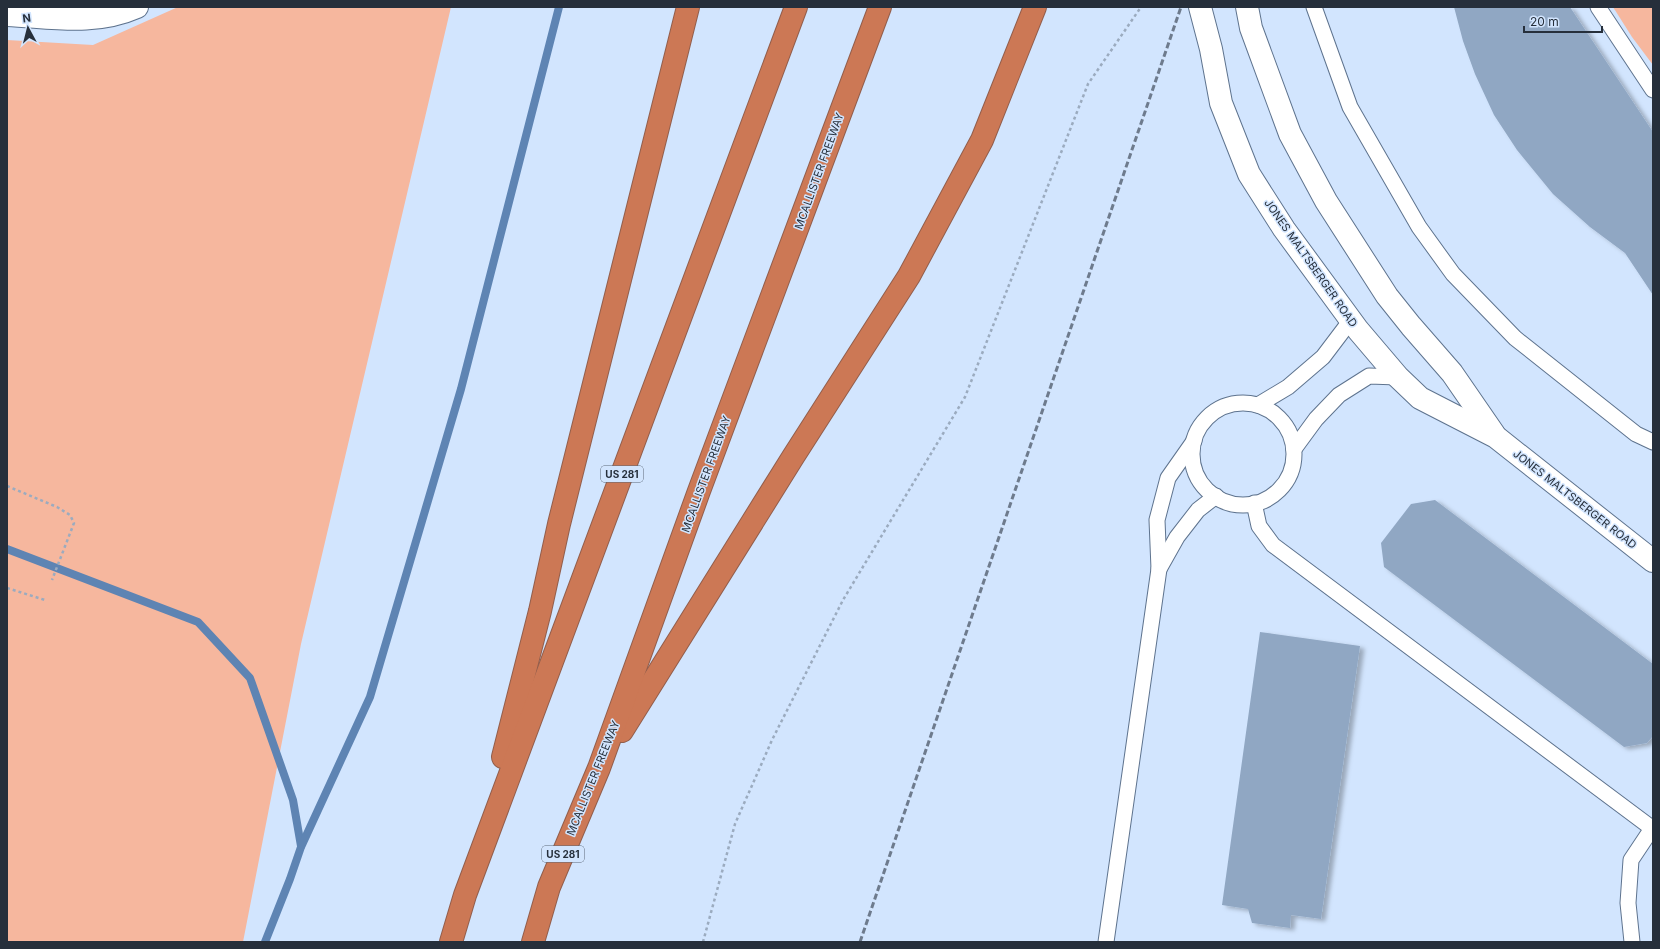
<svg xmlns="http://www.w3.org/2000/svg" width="1660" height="949" viewBox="0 0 1660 949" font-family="Inter,sans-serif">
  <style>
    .green { fill: #f6b79e }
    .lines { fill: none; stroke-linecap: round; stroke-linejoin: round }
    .stream { stroke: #5e84b3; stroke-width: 8 }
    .building { fill: #90a7c3; filter: url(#shadow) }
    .lane-casing { stroke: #5e738e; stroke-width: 17 }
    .street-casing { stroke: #5e738e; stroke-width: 24 }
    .secondary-casing { stroke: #5e738e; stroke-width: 24 }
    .highway-casing { stroke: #925e4c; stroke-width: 24 }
    .path { stroke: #9babbf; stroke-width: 2.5; stroke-dasharray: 3 3; stroke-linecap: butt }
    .lane { stroke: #fff; stroke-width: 15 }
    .street { stroke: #fff; stroke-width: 22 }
    .secondary { stroke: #fff; stroke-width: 22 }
    .highway { stroke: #cc7855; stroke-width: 22 }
    .rail { stroke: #6e7b8d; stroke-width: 3; stroke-dasharray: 6 3; stroke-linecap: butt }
    .labels { text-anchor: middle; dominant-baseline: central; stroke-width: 3; stroke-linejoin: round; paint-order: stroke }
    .shield { fill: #d2e5fe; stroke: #5a6676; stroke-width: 1 }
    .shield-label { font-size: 10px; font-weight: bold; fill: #262f3b }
    .street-label { font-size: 11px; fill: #262f3b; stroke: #d2e5fe }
  </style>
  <defs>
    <filter id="shadow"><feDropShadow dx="4.5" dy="2.5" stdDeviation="2" flood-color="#0004"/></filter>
  </defs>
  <rect width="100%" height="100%" fill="#d2e5fe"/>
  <!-- green -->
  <g class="green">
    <polygon points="178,7 451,7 301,644 243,942 7,942 7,40 93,45"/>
    <polygon points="1613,7 1653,7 1653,65 1632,37"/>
  </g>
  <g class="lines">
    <!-- stream -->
    <g class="stream">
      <polyline points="7,549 198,622 250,678 293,800 301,846"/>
      <polyline points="265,942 290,879 301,847 370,697 461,389 559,7"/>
    </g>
  </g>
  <!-- building -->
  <g class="building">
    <polygon points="1454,7 1570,7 1653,132 1653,295 1625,253 1590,227 1553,194 1517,150 1494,115 1475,74 1463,41"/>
    <polygon points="1435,500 1653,664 1653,736 1647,743 1624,747 1384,567 1381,543 1411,504"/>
    <polygon points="1260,632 1360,646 1321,919 1291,915 1290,928 1252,923 1248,909 1222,905"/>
  </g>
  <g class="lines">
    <!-- lane casing -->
    <g class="lane-casing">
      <g id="lane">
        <polyline points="1314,7 1350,107 1419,227 1453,274 1515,338 1636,434 1653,442"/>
        <polyline points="1598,7 1653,90"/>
        <circle cx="1243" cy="454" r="51"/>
        <polyline points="1258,405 1288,387 1323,357 1351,320"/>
        <polyline points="1294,449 1316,419 1339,395 1369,376 1398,377"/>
        <polyline points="1254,503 1259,526 1273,545 1653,829"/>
        <polyline points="1159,569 1177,537 1198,510 1216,496"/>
        <polyline points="1106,942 1159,569 1157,520 1168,478 1194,441"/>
        <polyline points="1632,942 1628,903 1631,860 1653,827"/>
      </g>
    </g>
    <!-- street casing -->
    <g class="street-casing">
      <path id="street" d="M7 15C52 17 94 26 137 7"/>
    </g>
    <!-- secondary casing -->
    <g class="secondary-casing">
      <g id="secondary">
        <polyline points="1200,7 1211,49 1221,103 1249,174 1284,229 1358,330 1398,377 1420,398 1496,437 1653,561"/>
        <polyline points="1247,7 1251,28 1290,134 1326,201 1387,296 1411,326 1452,373 1494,434"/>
      </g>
    </g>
    <!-- highway casing -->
    <g class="highway-casing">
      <g id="highway">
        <polyline points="622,731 793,457 909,276 982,140 1035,7"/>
        <polyline points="503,757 540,611 559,524 688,7"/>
        <polyline points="451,942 465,895 796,7"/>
        <polyline points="533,942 549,887 599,768 699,491 880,7"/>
      </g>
    </g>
    <!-- path -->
    <g class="path">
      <polyline points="7,486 57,507 70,515 74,523 52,580"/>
      <polyline points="7,588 45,600"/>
      <polyline points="703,942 735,824 772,740 843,600 965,397 1088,84 1141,7"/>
    </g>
    <!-- lane -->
    <use href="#lane" class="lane"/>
    <!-- street -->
    <use href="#street" class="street"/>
    <!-- secondary -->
    <use href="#secondary" class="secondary"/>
    <!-- highway -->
    <use href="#highway" class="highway"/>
    <!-- rail -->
    <polyline class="rail" points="860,942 1181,7"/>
  </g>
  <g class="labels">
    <!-- shield labels -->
    <g class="shield">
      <rect x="601" y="466" width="42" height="16" rx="3"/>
      <rect x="542" y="846" width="42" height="16" rx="3"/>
    </g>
    <g class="shield-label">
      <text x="622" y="474">US 281</text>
      <text x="563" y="854">US 281</text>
    </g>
    <!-- street labels -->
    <g class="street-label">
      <text transform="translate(819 171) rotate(-70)">MCALLISTER FREEWAY</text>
      <text transform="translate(1311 263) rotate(55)">JONES MALTSBERGER ROAD</text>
      <text transform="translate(706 474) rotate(-70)">MCALLISTER FREEWAY</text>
      <text transform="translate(1575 499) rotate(38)">JONES MALTSBERGER ROAD</text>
      <text transform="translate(593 778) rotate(-68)">MCALLISTER FREEWAY</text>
    </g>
  </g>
  <!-- border -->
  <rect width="1660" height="949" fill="none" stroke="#262f3b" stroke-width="16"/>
  <!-- north arrow -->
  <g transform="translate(28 28) rotate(353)" stroke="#d2e5fe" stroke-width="3" paint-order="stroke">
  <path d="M0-3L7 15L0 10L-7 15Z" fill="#262f3b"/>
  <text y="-6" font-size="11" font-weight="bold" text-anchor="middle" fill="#262f3b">N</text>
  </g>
  <!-- scale -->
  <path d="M1524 26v6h78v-6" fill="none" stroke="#262f3b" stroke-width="2"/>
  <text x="1530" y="26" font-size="12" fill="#262f3b" stroke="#d2e5fe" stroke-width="3" paint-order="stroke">20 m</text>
</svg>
